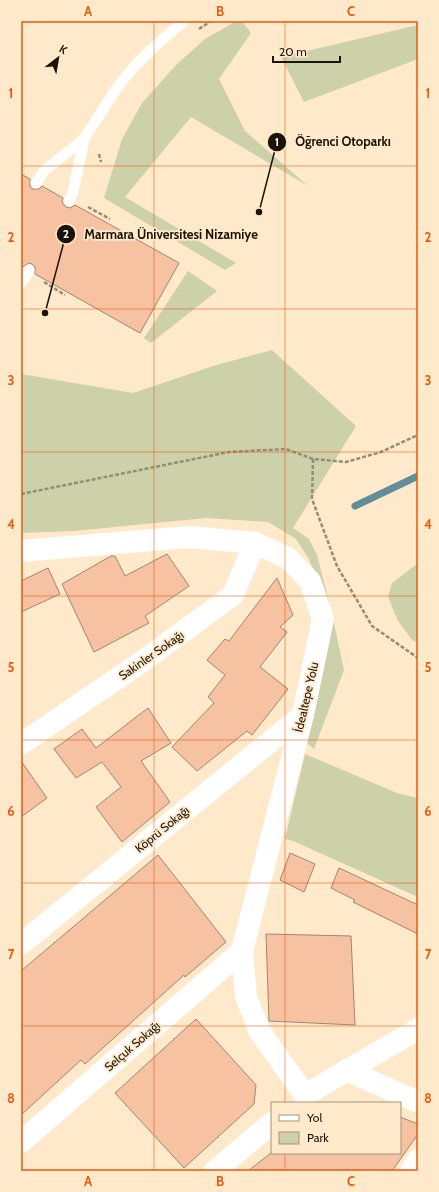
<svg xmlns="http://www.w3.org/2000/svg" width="439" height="1192" viewBox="0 0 439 1192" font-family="Cabin,sans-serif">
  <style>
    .green { fill: #cdd1aa }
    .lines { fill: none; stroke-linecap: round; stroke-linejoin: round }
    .stream { stroke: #628e9b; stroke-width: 7 }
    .building { fill: #f7c2a2; stroke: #a28472 }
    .path { stroke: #998a75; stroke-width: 2.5; stroke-dasharray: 4 2; stroke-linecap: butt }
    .service { stroke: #fff; stroke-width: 11 }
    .minor { stroke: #fff; stroke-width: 22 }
    .secondary { stroke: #fff; stroke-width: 22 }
    .grid { fill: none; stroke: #e8590c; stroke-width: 1; stroke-opacity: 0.55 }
    .labels { text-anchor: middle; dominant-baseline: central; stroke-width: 3.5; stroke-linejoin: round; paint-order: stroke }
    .street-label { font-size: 12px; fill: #1b1309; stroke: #fee9cb }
    .leader { fill: none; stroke: #1b1309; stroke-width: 1.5 }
    .callout-dot { fill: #1b1309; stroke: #fee9cb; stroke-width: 1.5 }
    .mark-label { font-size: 12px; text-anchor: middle; font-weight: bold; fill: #fff }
    .callout-label { font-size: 13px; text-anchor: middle; font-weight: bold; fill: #1b1309; stroke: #fee9cb; stroke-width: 3.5; stroke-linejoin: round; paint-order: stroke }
    .neatline { fill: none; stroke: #e8590c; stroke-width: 1.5 }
    .grid-label { font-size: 13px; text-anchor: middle; font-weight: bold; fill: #e8590c }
  </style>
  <rect width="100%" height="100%" fill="#fee9cb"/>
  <!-- green -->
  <g class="green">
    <polygon points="236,21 242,21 251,33 219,79 245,131 308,186 191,117 125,197 236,263 225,270 104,198 122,139 142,103 177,64 205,39"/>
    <polygon points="418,25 418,59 304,102 281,57"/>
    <polygon points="188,271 217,291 151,343 144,338"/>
    <polygon points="272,350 356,426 293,528 309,539 317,555 332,614 344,670 314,749 303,739 323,600 309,559 296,539 268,522 206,518 74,531 21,533 21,374 133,393 213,366"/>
    <polygon points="418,563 418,642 413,641 398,621 388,597 392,583"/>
    <polygon points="305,754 397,793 418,798 418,897 293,841 285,839"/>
  </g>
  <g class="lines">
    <!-- stream -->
    <polyline class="stream" points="355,506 418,476"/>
  </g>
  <!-- building -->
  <g class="building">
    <polygon points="21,174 30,179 30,186 32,189 39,189 42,186 63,198 62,202 66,207 70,208 75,205 179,263 140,333 35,274 35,267 32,264 29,263 23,267 21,266"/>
    <polygon points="167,554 189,586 145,616 149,623 94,652 62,584 111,556 115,556 125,576"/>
    <polygon points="48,568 60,594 21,612 21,581"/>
    <polygon points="277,578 293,615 280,627 287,632 260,667 288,689 252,735 247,731 197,771 172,747 214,703 208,697 225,675 207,660 225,639 229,641"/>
    <polygon points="148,708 171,743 141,761 170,802 122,842 96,807 121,787 102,762 76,778 54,749 82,729 96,748"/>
    <polygon points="21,761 47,798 21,817"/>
    <polygon points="290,853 315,864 304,892 280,880"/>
    <polygon points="158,855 226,942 185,977 184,975 85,1064 81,1060 21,1115 21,971"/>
    <polygon points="339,868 418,905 418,934 353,902 355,900 331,888"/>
    <polygon points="266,934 351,936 355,1025 269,1021"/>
    <polygon points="196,1019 256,1085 254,1104 184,1168 115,1093"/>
    <polygon points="400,1117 418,1124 418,1134 392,1171 248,1171 271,1153 400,1153"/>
  </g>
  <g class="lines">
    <!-- path -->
    <g class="path">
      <polyline points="199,29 211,21"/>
      <polyline points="99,154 101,162"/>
      <polyline points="88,207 110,219"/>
      <polyline points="44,282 65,295"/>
      <polyline points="313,459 312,499 337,566 372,626 418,658"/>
      <polyline points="21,494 229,452 286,449 313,459 346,462 381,452 418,435"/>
    </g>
    <!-- service -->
    <g class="service">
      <polyline points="36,183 44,171 84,139 114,92 131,70 155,46 184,21"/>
      <polyline points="69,201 73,192 84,139"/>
      <polyline points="21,283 29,270"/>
    </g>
    <!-- minor -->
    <g class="minor">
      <polyline points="21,744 143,661 233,595 255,543"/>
      <polyline points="21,944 303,715"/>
      <polyline points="346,1070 418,1102"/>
      <polyline points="21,1142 242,951"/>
      <polyline points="215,1171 272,1123"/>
      <polyline points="411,1171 418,1160"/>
    </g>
    <!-- secondary -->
    <polyline class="secondary" points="21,551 189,537 255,543 288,558 310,581 323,619 303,715 242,951 246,997 260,1032 305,1095 418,1029"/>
  </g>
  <!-- grid -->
  <path class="grid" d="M154 21V1171M285 21V1103M21 166H418M21 309H418M21 452H418M21 596H418M21 740H418M21 883H418M21 1026H418M285 1153V1171"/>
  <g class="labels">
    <!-- street labels -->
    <g class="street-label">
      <text transform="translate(151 655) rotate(-35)">Sakinler Sokağı</text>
      <text transform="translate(306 697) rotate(-77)">İdealtepe Yolu</text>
      <text transform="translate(162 829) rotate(-39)">Köprü Sokağı</text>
      <text transform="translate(132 1046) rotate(-41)">Selçuk Sokağı</text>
    </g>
  </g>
  <!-- callouts -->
  <path class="leader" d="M259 212L277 142M45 313L66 234"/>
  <g class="callout-dot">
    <circle cx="259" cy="212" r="4"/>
    <circle cx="45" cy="313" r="4"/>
    <circle cx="277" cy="142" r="10"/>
    <circle cx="66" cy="234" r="10"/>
  </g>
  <g class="mark-label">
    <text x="277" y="146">1</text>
    <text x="66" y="238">2</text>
  </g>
  <g class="callout-label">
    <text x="343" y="146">Öğrenci Otoparkı</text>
    <text x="171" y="239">Marmara Üniversitesi Nizamiye</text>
  </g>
  <!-- border -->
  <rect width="439" height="1192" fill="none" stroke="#fee9cb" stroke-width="44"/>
  <!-- legend -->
  <rect x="271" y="1102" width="130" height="52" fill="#fee9cb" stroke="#a3937d"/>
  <rect x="279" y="1115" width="20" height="6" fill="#ffffff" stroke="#a3937d"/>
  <text x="307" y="1122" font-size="12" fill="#1b1309">Yol</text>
  <rect x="279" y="1132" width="20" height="12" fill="#cdd1aa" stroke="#a3937d"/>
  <text x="307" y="1142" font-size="12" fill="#1b1309">Park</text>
  <!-- north arrow -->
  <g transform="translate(58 58) rotate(31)" stroke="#fee9cb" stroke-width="3" paint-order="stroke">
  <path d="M0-3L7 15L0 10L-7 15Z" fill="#1b1309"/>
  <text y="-6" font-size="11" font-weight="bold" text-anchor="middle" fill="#1b1309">K</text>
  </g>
  <!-- scale -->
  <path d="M273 56v6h67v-6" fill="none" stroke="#1b1309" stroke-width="2"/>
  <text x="279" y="56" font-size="12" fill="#1b1309" stroke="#fee9cb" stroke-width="3" paint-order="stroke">20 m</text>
  <rect x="22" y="22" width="395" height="1148" class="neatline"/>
  <g class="grid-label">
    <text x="88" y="16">A</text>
    <text x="220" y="16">B</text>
    <text x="351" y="16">C</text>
    <text x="11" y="98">1</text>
    <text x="428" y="98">1</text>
    <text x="11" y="242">2</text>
    <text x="428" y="242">2</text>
    <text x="11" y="385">3</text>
    <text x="428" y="385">3</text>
    <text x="11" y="529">4</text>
    <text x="428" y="529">4</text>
    <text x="11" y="672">5</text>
    <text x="428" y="672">5</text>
    <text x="11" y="816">6</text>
    <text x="428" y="816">6</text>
    <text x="11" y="959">7</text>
    <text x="428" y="959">7</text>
    <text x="11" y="1103">8</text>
    <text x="428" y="1103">8</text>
    <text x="88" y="1186">A</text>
    <text x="220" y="1186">B</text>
    <text x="351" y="1186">C</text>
  </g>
</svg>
